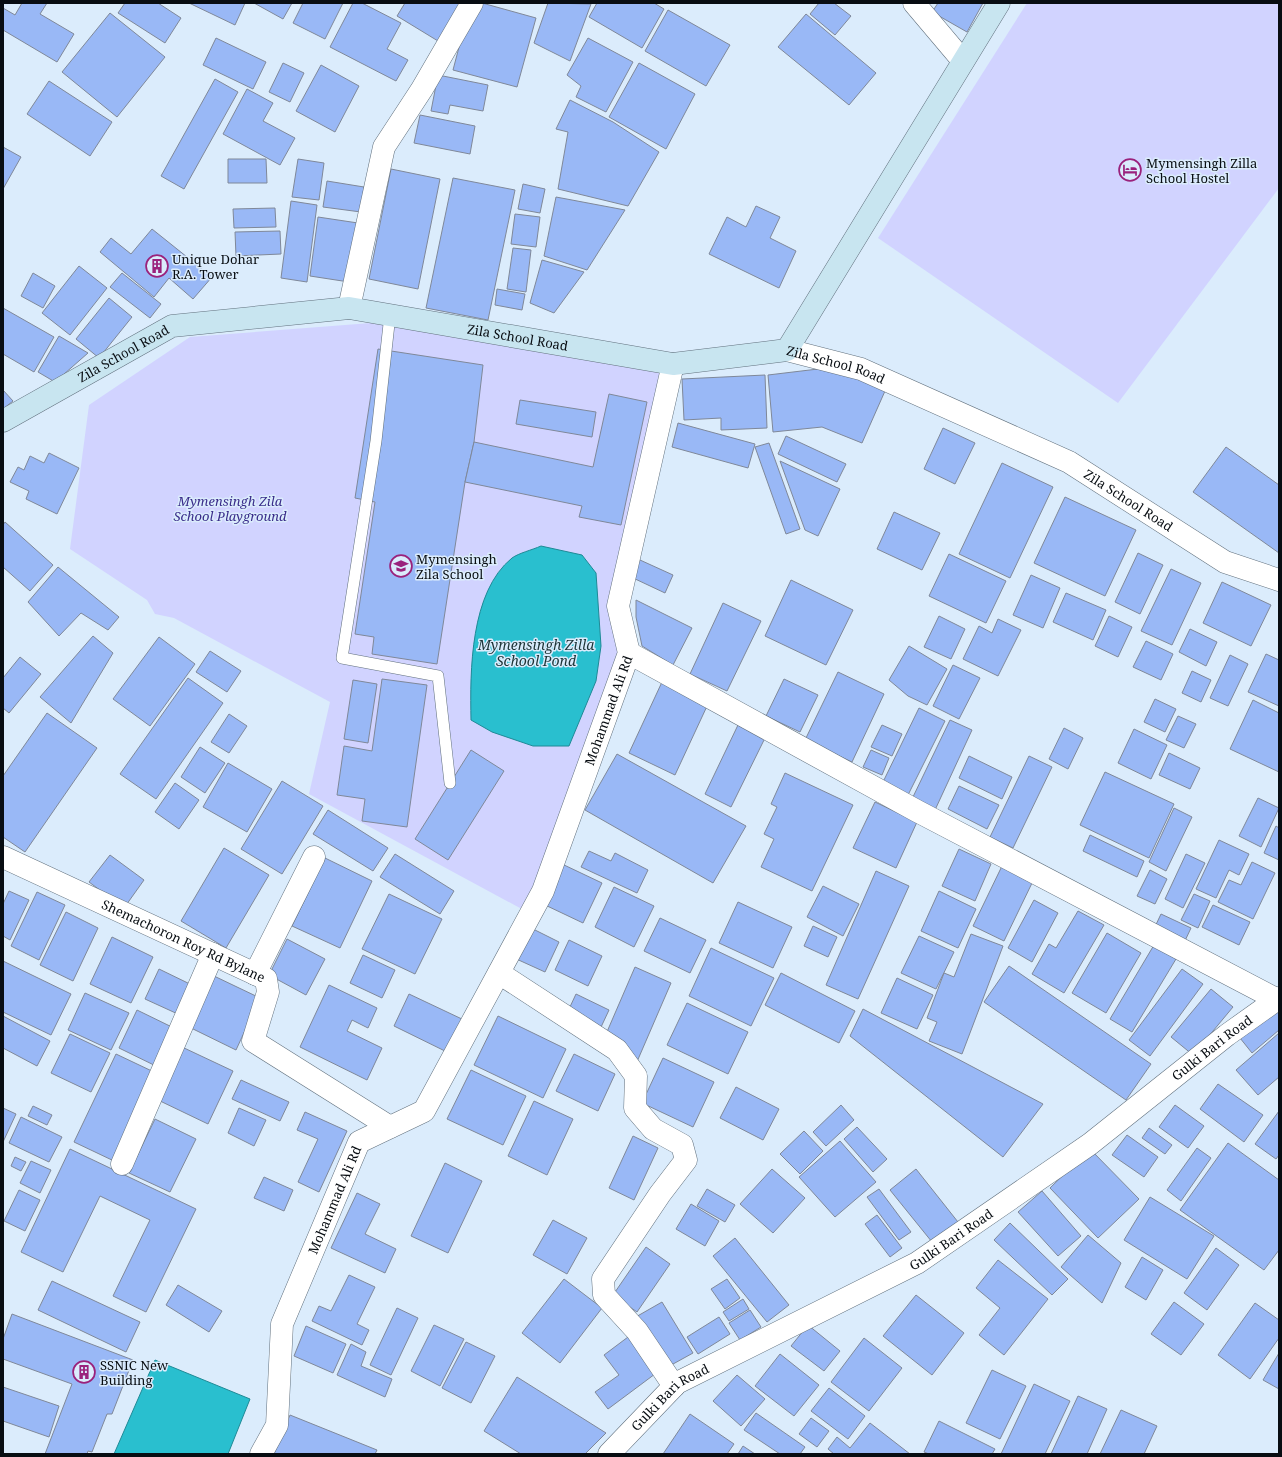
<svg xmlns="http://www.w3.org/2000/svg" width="1282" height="1457" viewBox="0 0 1282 1457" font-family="'Noto Serif',serif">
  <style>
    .green { fill: #d1d3ff }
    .water { fill: #29bfcf; stroke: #1f8a96 }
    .building { fill: #99b8f6; stroke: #7f8899 }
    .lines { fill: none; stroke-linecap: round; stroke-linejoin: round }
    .service-casing { stroke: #62717e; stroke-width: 12 }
    .minor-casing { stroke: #62717e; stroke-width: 23 }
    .tertiary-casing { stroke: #62717e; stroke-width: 23 }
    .secondary-casing { stroke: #62717e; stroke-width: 23 }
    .service { stroke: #fff; stroke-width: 11 }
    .minor { stroke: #fff; stroke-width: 22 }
    .tertiary { stroke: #fff; stroke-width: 22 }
    .secondary { stroke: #c8e5f0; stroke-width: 22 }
    .labels { text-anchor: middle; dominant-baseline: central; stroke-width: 3; stroke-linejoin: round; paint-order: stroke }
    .poi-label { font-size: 13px; fill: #080d12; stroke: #dbecfc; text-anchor: start }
    .street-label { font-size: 13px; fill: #080d12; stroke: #dbecfc }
    .park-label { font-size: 13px; font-style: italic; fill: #392c8a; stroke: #dbecfc }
    .water-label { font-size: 14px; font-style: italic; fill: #1c3437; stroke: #dbecfc }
  </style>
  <rect width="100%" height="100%" fill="#dbecfc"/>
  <!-- green -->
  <g class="green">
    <polygon points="1027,3 1279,3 1279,188 1118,403 878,238"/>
    <polygon points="371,323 665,369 618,655 531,914 309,794 330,702 174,618 155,614 147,600 70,549 89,405 190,337"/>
  </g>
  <!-- water -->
  <g class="water">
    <path d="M541 546 582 555 596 573 601 646 596 681 569 746H533L492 732 471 720C470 671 470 592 512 558 519 553 532 550 541 546Z"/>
    <polygon points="155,1360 250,1399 228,1454 114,1454"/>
  </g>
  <!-- building -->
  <g class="building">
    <polygon points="22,3 47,3 40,14 74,34 57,62 3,30 3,8 15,15"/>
    <polygon points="125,3 158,3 181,18 165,43 118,13"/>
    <polygon points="189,3 245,3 235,25"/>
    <polygon points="254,3 292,3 283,19"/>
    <polygon points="303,3 343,3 325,39 293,23"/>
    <polygon points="353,3 362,3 401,23 387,49 408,60 396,81 330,47"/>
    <polygon points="405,3 462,3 438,41 397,16"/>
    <polygon points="482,3 536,18 517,87 453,70 463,32"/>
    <polygon points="548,3 591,4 570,61 534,43"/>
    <polygon points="597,3 654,3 664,9 642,48 589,17"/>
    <polygon points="819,3 834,3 851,16 835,35 810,14"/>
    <polygon points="938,3 983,3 967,32 932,12"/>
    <polygon points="668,10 730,45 706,86 645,51"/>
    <polygon points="110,13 165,57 117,117 62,72"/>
    <polygon points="806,14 876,73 849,105 778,47"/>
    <polygon points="216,38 266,62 253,89 203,65"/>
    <polygon points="588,38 633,62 606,112 576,97 581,86 567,75"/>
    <polygon points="283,63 304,73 290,102 269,92"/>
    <polygon points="639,63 695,94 666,149 609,117"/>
    <polygon points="321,65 359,86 335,132 296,111"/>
    <polygon points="438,75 488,85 483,111 450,105 448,114 431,111"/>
    <polygon points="215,79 238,92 184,189 161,176"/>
    <polygon points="49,81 112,122 90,156 27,114"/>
    <polygon points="247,89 273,103 263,121 295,138 280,165 223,134"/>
    <polygon points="570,100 613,122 659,152 628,206 558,189 568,132 556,129"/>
    <polygon points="420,115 475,126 470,154 414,143"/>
    <polygon points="3,147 21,157 3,189"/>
    <polygon points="228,159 266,159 267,183 228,183"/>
    <polygon points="298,159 324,163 319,200 292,197"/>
    <polygon points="391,169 440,179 418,289 369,279"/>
    <polygon points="453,178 515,190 488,320 426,308"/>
    <polygon points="327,181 364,187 361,212 323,207"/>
    <polygon points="523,184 545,189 540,213 518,209"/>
    <polygon points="556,197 625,210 587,270 544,256"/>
    <polygon points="291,201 317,205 307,282 281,278"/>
    <polygon points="756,206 780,217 770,238 796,251 779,288 709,254 727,217 746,227"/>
    <polygon points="275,208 276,227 234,228 233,209"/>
    <polygon points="515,214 540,217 536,247 511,244"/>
    <polygon points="318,217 358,223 349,282 310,276"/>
    <polygon points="152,229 212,277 193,299 169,278 154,297 100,252 111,238 131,254"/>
    <polygon points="280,231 281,254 236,256 235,232"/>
    <polygon points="513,248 531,250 526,292 507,289"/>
    <polygon points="542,260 584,272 554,313 530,303"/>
    <polygon points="79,266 107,288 70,335 42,313"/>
    <polygon points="33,273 55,286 43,308 21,296"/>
    <polygon points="122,273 161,304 150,318 110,287"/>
    <polygon points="497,289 525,294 522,310 495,305"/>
    <polygon points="109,298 132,317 99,358 76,339"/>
    <polygon points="3,308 54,337 34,372 3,354"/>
    <polygon points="59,336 88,353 55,382 38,372"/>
    <polygon points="378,349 483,365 474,442 465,482 437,664 372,654 374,637 355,634 375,502 355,498"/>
    <polygon points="818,369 854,374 885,391 862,443 822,427 773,432 768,375"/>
    <polygon points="765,375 767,428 721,430 721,418 684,420 682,379"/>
    <polygon points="3,390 13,401 3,409"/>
    <polygon points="609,394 647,402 621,525 579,517 582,506 465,482 474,442 593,467"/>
    <polygon points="520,400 596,412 592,437 516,424"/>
    <polygon points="678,423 755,444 748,468 672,447"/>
    <polygon points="943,428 975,443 955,484 924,469"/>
    <polygon points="786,436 846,464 837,482 778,454"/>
    <polygon points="769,443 800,529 786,534 755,447"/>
    <polygon points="1226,447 1279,485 1279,553 1193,492"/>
    <polygon points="49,453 79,468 57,514 26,499 29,491 10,482 18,467 24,470 30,456 44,463"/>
    <polygon points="780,461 840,489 818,536 805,530"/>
    <polygon points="1002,463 1053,487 1010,578 959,554"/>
    <polygon points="1065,497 1136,530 1105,596 1034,563"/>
    <polygon points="894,512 940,533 922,570 877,549"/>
    <polygon points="5,522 53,565 30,591 3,567 3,525"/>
    <polygon points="1138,553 1163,565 1140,614 1115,602"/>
    <polygon points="949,554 1006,581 986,623 929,596"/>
    <polygon points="640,560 673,575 665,593 631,577"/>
    <polygon points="58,567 119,617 108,630 81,613 59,636 28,602"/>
    <polygon points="1171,569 1201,583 1172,645 1141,631"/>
    <polygon points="1031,575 1060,588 1043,628 1013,615"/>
    <polygon points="791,580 853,610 826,665 765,636"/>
    <polygon points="1222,582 1271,605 1251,646 1203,623"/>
    <polygon points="1066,593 1106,610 1093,640 1053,622"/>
    <polygon points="636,600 692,628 673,665 642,646 636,617"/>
    <polygon points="723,603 761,621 727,691 690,674"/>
    <polygon points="939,616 965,629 951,659 924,647"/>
    <polygon points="1109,616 1132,627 1118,657 1095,646"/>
    <polygon points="998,619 1021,630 998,676 963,659 979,626 992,633"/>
    <polygon points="1190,629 1217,642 1206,666 1179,652"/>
    <polygon points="93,636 113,653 71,723 40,697"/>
    <polygon points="159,637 195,664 150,726 113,699"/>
    <polygon points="1146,641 1173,654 1161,680 1133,667"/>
    <polygon points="909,646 947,669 927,705 908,696 889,680"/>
    <polygon points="210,651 241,671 227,692 196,672"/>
    <polygon points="1266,654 1279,660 1279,706 1248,692"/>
    <polygon points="1230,655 1248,664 1228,706 1210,698"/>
    <polygon points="20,657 41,674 9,713 3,708 3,678"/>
    <polygon points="953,665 980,678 959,719 933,706"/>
    <polygon points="1192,671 1211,680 1201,702 1182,693"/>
    <polygon points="838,672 884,694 852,762 805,740"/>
    <polygon points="188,678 223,703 156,799 120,774"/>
    <polygon points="382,679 427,685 407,827 362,821 365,799 337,795 344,746 372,751"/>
    <polygon points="784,679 818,695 800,732 766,716"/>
    <polygon points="353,680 377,684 368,743 344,739"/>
    <polygon points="662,682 708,704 675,775 629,753"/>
    <polygon points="1155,699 1176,709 1165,732 1144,722"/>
    <polygon points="1253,700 1279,713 1279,772 1230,749"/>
    <polygon points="919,708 945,721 908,795 883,782"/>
    <polygon points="47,713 97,748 25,852 3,837 3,776"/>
    <polygon points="229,714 247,726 229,753 211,742"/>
    <polygon points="1178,716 1196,724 1184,748 1166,740"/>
    <polygon points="950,720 972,730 935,810 912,799"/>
    <polygon points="738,725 765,738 731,807 705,794"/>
    <polygon points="882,725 902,734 892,756 871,747"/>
    <polygon points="1064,728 1083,738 1068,769 1049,759"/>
    <polygon points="1134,729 1167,745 1151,779 1118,763"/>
    <polygon points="200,747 225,763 205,793 181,777"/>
    <polygon points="471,750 504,771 448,860 415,839"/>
    <polygon points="871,750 889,758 882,775 863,767"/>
    <polygon points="1169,753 1200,768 1190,789 1159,775"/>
    <polygon points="617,754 746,826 713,883 585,810"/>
    <polygon points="969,756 1012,777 1002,799 959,778"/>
    <polygon points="1029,756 1052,767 1013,848 990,837"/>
    <polygon points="228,763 272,789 247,832 203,807"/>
    <polygon points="1105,772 1174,804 1149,858 1080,825"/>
    <polygon points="785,773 853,805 812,891 761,867 774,839 764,834 777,807 771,804"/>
    <polygon points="282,781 323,806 282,874 241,849"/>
    <polygon points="175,783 199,800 179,829 155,812"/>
    <polygon points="959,786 999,805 987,829 948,809"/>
    <polygon points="1258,798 1279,808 1261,847 1239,836"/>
    <polygon points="875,802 917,822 896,868 853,848"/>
    <polygon points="1174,808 1192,817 1166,871 1149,862"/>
    <polygon points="328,810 388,848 373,871 313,834"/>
    <polygon points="1276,826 1279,828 1279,860 1264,853"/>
    <polygon points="1090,835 1144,861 1137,877 1083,851"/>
    <polygon points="1219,840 1249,854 1239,875 1229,870 1216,898 1196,889"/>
    <polygon points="224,848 269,875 226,948 181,921"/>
    <polygon points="959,849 991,864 975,901 942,886"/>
    <polygon points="589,851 611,861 615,853 648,870 637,893 581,867"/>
    <polygon points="395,854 454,891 440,914 380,877"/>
    <polygon points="1186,854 1205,863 1183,908 1165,899"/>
    <polygon points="110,855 144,880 124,908 89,882"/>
    <polygon points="325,858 372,881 340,948 292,926"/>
    <polygon points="1252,862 1275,873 1253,919 1218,902 1229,880 1241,885"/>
    <polygon points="562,864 602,883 583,923 543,904"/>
    <polygon points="1002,866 1033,881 1004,941 973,926"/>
    <polygon points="1150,870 1167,879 1155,904 1137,896"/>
    <polygon points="876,871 909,886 858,999 826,985"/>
    <polygon points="823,886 859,904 843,936 807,917"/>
    <polygon points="614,887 654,906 634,947 595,927"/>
    <polygon points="9,891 29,900 10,940 3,936 3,904"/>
    <polygon points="939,891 976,909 958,948 921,931"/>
    <polygon points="37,892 65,905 39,960 11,946"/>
    <polygon points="389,894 442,919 415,974 362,949"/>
    <polygon points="1194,894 1210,901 1198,928 1181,920"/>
    <polygon points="1034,900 1058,913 1032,962 1008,948"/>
    <polygon points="738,902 792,927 773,968 719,943"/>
    <polygon points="1213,905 1250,922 1239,945 1202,927"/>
    <polygon points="1078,911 1104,925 1064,993 1032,974 1049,944 1056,948"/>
    <polygon points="66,912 98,928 73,981 40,965"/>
    <polygon points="1161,914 1191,928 1183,945 1153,931"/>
    <polygon points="660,918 706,940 690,973 644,951"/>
    <polygon points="527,926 559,942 545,972 512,957"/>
    <polygon points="813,926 837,937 828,957 804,946"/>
    <polygon points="1107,933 1141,953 1106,1013 1072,993"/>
    <polygon points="971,934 1003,946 962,1054 929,1041 937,1022 927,1018 944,973 954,977"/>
    <polygon points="919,936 954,952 936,989 901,973"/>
    <polygon points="112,937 153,957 131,1003 90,984"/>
    <polygon points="287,939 325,959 306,995 269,975"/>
    <polygon points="569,940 602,956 588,986 555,970"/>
    <polygon points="1154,945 1176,959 1132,1032 1110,1019"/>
    <polygon points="711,948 774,978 751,1026 689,996"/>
    <polygon points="363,955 395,970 382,998 350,983"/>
    <polygon points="3,961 71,994 51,1035 3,1012"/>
    <polygon points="1009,966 1151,1064 1126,1100 984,1002"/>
    <polygon points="635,967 671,983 636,1064 600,1048"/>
    <polygon points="159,969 194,986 180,1015 145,999"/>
    <polygon points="1182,969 1203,984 1150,1056 1129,1040"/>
    <polygon points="781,973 855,1011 839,1043 765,1005"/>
    <polygon points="214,976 260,998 236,1050 189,1027"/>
    <polygon points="897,978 933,995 917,1029 881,1013"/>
    <polygon points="329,985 377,1008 368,1028 352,1020 347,1031 382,1048 367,1080 300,1047"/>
    <polygon points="1211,989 1233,1007 1193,1055 1171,1037"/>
    <polygon points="85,993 129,1013 111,1050 68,1030"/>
    <polygon points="409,994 464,1020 449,1053 394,1026"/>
    <polygon points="576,994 609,1010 595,1040 562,1024"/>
    <polygon points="687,1003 748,1032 728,1074 667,1045"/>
    <polygon points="1279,1004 1279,1030 1252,1053 1240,1038"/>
    <polygon points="863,1009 1043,1104 1003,1157 850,1036"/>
    <polygon points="137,1010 178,1030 160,1068 119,1048"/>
    <polygon points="3,1016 50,1041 37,1066 3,1048"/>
    <polygon points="498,1016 566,1049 543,1098 474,1065"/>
    <polygon points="1279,1033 1279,1077 1258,1095 1236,1070"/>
    <polygon points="70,1034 110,1053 91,1092 51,1073"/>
    <polygon points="182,1047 233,1071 208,1124 158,1100"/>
    <polygon points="116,1054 156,1073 114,1161 74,1142"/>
    <polygon points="574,1054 615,1074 598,1111 556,1091"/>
    <polygon points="663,1058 714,1082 693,1127 642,1103"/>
    <polygon points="471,1070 526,1096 503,1145 447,1119"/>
    <polygon points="241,1080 289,1102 280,1121 232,1099"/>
    <polygon points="1218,1084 1263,1115 1244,1142 1200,1109"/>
    <polygon points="736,1087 779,1109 763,1140 720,1118"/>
    <polygon points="534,1101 573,1119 547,1175 508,1156"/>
    <polygon points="841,1105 854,1120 826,1146 813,1132"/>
    <polygon points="1175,1105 1204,1126 1188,1148 1159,1127"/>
    <polygon points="33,1106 52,1115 47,1125 28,1116"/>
    <polygon points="3,1108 16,1114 3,1142"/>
    <polygon points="239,1108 266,1120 254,1146 228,1133"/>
    <polygon points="1279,1111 1279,1155 1276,1159 1255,1144"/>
    <polygon points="305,1112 347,1131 319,1192 298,1182 318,1139 297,1130"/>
    <polygon points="21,1117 62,1137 49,1162 9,1143"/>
    <polygon points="155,1119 196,1139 170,1192 129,1173"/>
    <polygon points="857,1127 887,1159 873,1172 844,1139"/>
    <polygon points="1149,1128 1172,1145 1165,1154 1142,1138"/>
    <polygon points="804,1131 823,1151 800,1174 780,1154"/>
    <polygon points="1127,1135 1158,1157 1144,1177 1112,1155"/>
    <polygon points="633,1136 658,1148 634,1200 609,1188"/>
    <polygon points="840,1141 876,1182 835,1217 799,1177"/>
    <polygon points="1228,1143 1279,1180 1279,1250 1264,1270 1180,1210"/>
    <polygon points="1197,1148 1211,1158 1181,1201 1167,1190"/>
    <polygon points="70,1149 196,1209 146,1312 113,1296 150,1220 100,1196 63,1272 21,1252"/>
    <polygon points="1090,1149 1139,1199 1098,1238 1050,1188"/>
    <polygon points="15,1157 26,1162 21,1171 11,1166"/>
    <polygon points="31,1161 51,1170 40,1193 20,1183"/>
    <polygon points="445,1163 482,1181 448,1253 411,1236"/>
    <polygon points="772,1169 805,1198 773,1233 740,1204"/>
    <polygon points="916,1169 958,1222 932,1242 890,1190"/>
    <polygon points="264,1177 293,1190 284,1211 254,1198"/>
    <polygon points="707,1189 735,1205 725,1222 697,1206"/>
    <polygon points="879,1189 911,1232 899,1240 867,1197"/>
    <polygon points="19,1190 40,1200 25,1231 4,1221"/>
    <polygon points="1042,1191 1081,1236 1058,1256 1018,1212"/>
    <polygon points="357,1193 380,1204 365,1234 396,1249 385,1273 331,1248"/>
    <polygon points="1150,1197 1214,1236 1187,1279 1124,1240"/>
    <polygon points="691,1204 719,1221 705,1246 676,1229"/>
    <polygon points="877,1215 902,1248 890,1257 865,1224"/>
    <polygon points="553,1220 587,1238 567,1274 533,1255"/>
    <polygon points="1010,1223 1068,1279 1052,1295 994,1240"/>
    <polygon points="1088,1235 1121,1263 1102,1303 1061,1267"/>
    <polygon points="735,1238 789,1305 767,1322 713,1256"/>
    <polygon points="646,1247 670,1264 637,1312 613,1295"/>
    <polygon points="1216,1248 1239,1265 1207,1310 1184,1293"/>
    <polygon points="1142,1257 1163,1270 1146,1300 1125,1287"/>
    <polygon points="998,1260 1048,1299 1004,1355 979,1335 1000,1308 976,1288"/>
    <polygon points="349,1275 375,1287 357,1324 369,1330 362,1345 312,1321 319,1306 331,1311"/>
    <polygon points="564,1279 602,1308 560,1363 522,1333"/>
    <polygon points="727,1279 740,1298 725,1309 711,1289"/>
    <polygon points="52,1281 140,1322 126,1352 38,1310"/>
    <polygon points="178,1285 222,1311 209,1332 166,1305"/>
    <polygon points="916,1295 964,1333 932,1375 883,1336"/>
    <polygon points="743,1299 749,1309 729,1321 723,1312"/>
    <polygon points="662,1302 693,1353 664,1369 634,1318"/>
    <polygon points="1174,1302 1204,1324 1181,1355 1151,1334"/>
    <polygon points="1255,1303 1279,1320 1279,1338 1250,1379 1218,1355"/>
    <polygon points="397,1308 418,1318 391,1375 370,1365"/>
    <polygon points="750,1310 761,1327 740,1340 729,1323"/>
    <polygon points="12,1314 133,1360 112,1414 107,1414 92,1452 88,1451 87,1454 45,1454 72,1384 3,1359 3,1339"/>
    <polygon points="719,1317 730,1334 698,1354 687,1337"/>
    <polygon points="434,1325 464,1339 440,1386 411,1371"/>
    <polygon points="808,1325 840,1351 824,1371 791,1346"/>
    <polygon points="306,1326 346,1344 333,1373 294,1356"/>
    <polygon points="632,1334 659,1371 608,1409 595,1392 619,1375 604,1355"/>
    <polygon points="864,1338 902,1368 869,1411 831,1382"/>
    <polygon points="466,1342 495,1356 471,1403 442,1388"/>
    <polygon points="351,1344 366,1352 361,1366 392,1379 385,1397 337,1375"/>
    <polygon points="1279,1353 1279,1389 1263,1380"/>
    <polygon points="780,1354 819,1385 794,1416 755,1386"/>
    <polygon points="992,1370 1026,1386 1000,1439 966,1423"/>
    <polygon points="737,1375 765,1399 741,1426 713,1401"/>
    <polygon points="517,1377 606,1433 585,1454 521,1454 484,1431"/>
    <polygon points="1034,1384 1070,1401 1045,1454 1001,1454"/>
    <polygon points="3,1387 59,1406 49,1437 3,1421"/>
    <polygon points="829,1388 865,1416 848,1439 811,1411"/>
    <polygon points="1078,1396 1107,1409 1087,1454 1051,1454"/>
    <polygon points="1121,1410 1157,1426 1144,1454 1100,1454"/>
    <polygon points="756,1413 805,1447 800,1454 780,1454 744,1430"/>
    <polygon points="690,1414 734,1444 727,1454 663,1454"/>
    <polygon points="290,1415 377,1450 375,1454 274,1454"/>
    <polygon points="811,1418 829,1431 817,1447 799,1434"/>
    <polygon points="939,1421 995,1449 992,1454 929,1454 924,1452"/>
    <polygon points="870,1423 910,1454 834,1454 828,1449 837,1437 850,1448"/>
    <polygon points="743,1446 755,1454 738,1454"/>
  </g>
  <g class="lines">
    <!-- service casing -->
    <g class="service-casing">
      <polyline id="service" points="390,315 376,441 342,658 438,676 450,783"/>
    </g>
    <!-- minor casing -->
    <g class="minor-casing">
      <g id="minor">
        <polyline points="914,3 963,61"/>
        <polyline points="349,308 384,147 422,89 472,3"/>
        <path id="s1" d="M787 350 861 369 1069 462 1225 562 1279 580"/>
        <polyline points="629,653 917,811 1276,999"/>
        <path id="s2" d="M3 857 266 979 268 992 253 1041 390 1127"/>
        <polyline points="499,973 617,1050 636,1076 635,1108 653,1129 682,1145 686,1160 660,1194 603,1279 604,1295 637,1331 674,1386"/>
        <polyline points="255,974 314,857"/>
        <polyline points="122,1164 213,954"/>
        <path id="s3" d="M261 1454 277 1425 282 1324 359 1142 424 1111 543 891 629 653 618 606 673 364"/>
      </g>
    </g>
    <!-- tertiary casing -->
    <g class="tertiary-casing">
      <g id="tertiary">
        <path id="s4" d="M609 1454 677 1383 917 1263 1090 1144 1227 1035 1279 998"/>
      </g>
    </g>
    <!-- secondary casing -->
    <g class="secondary-casing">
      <g id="secondary">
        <path id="s5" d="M3 421 172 326 349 308 673 364 787 350 999 3"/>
      </g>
    </g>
    <!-- service -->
    <use href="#service" class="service"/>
    <!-- minor -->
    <use href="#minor" class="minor"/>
    <!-- tertiary -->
    <use href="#tertiary" class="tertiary"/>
    <!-- secondary -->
    <use href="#secondary" class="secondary"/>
  </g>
  <!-- icons -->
  <defs>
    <g id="hotel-ring" transform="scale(1.15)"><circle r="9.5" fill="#dbecfc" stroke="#9a227c" stroke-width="1.5"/><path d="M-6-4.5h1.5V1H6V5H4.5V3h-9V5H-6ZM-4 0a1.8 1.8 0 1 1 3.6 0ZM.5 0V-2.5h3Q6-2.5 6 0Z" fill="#9a227c"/></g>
    <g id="building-ring" transform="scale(1.15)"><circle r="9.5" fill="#dbecfc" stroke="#9a227c" stroke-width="1.5"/><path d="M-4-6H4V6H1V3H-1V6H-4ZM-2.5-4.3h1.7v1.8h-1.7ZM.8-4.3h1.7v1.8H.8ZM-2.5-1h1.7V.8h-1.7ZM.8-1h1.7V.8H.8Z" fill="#9a227c"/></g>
    <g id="school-ring" transform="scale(1.15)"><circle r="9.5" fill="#dbecfc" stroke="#9a227c" stroke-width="1.5"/><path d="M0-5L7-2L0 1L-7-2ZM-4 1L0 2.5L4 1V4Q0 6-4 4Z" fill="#9a227c"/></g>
  </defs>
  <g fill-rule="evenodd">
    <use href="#hotel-ring" x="1130" y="170"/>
    <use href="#building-ring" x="157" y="266"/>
    <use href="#school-ring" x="401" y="566"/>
    <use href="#building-ring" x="84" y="1372"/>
  </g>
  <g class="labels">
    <!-- poi labels -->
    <g class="poi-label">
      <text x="1146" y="163">Mymensingh Zilla<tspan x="1146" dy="15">School Hostel</tspan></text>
      <text x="172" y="259">Unique Dohar<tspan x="172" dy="15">R.A. Tower</tspan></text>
      <text x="416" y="559">Mymensingh<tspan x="416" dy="15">Zila School</tspan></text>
      <text x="100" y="1365">SSNIC New<tspan x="100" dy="15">Building</tspan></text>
    </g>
    <!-- street labels -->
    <g class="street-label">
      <text stroke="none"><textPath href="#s5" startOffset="543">Zila School Road</textPath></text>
      <text stroke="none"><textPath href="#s5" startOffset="138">Zila School Road</textPath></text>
      <text stroke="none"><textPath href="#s1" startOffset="51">Zila School Road</textPath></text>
      <text stroke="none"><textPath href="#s1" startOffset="375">Zila School Road</textPath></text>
      <text stroke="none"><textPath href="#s3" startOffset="846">Mohammad Ali Rd</textPath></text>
      <text stroke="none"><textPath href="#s2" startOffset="199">Shemachoron Roy Rd Bylane</textPath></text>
      <text stroke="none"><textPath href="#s4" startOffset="732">Gulki Bari Road</textPath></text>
      <text stroke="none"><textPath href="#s3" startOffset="269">Mohammad Ali Rd</textPath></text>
      <text stroke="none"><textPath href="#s4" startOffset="408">Gulki Bari Road</textPath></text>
      <text stroke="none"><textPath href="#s4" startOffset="84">Gulki Bari Road</textPath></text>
    </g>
    <!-- park labels -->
    <g class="park-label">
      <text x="230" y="501">Mymensingh Zila<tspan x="230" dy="15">School Playground</tspan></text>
    </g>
    <!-- water labels -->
    <g class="water-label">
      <text x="536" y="644">Mymensingh Zilla<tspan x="536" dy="16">School Pond</tspan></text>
    </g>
  </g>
  <!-- border -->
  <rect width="1282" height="1457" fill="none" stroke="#080d12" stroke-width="8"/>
</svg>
